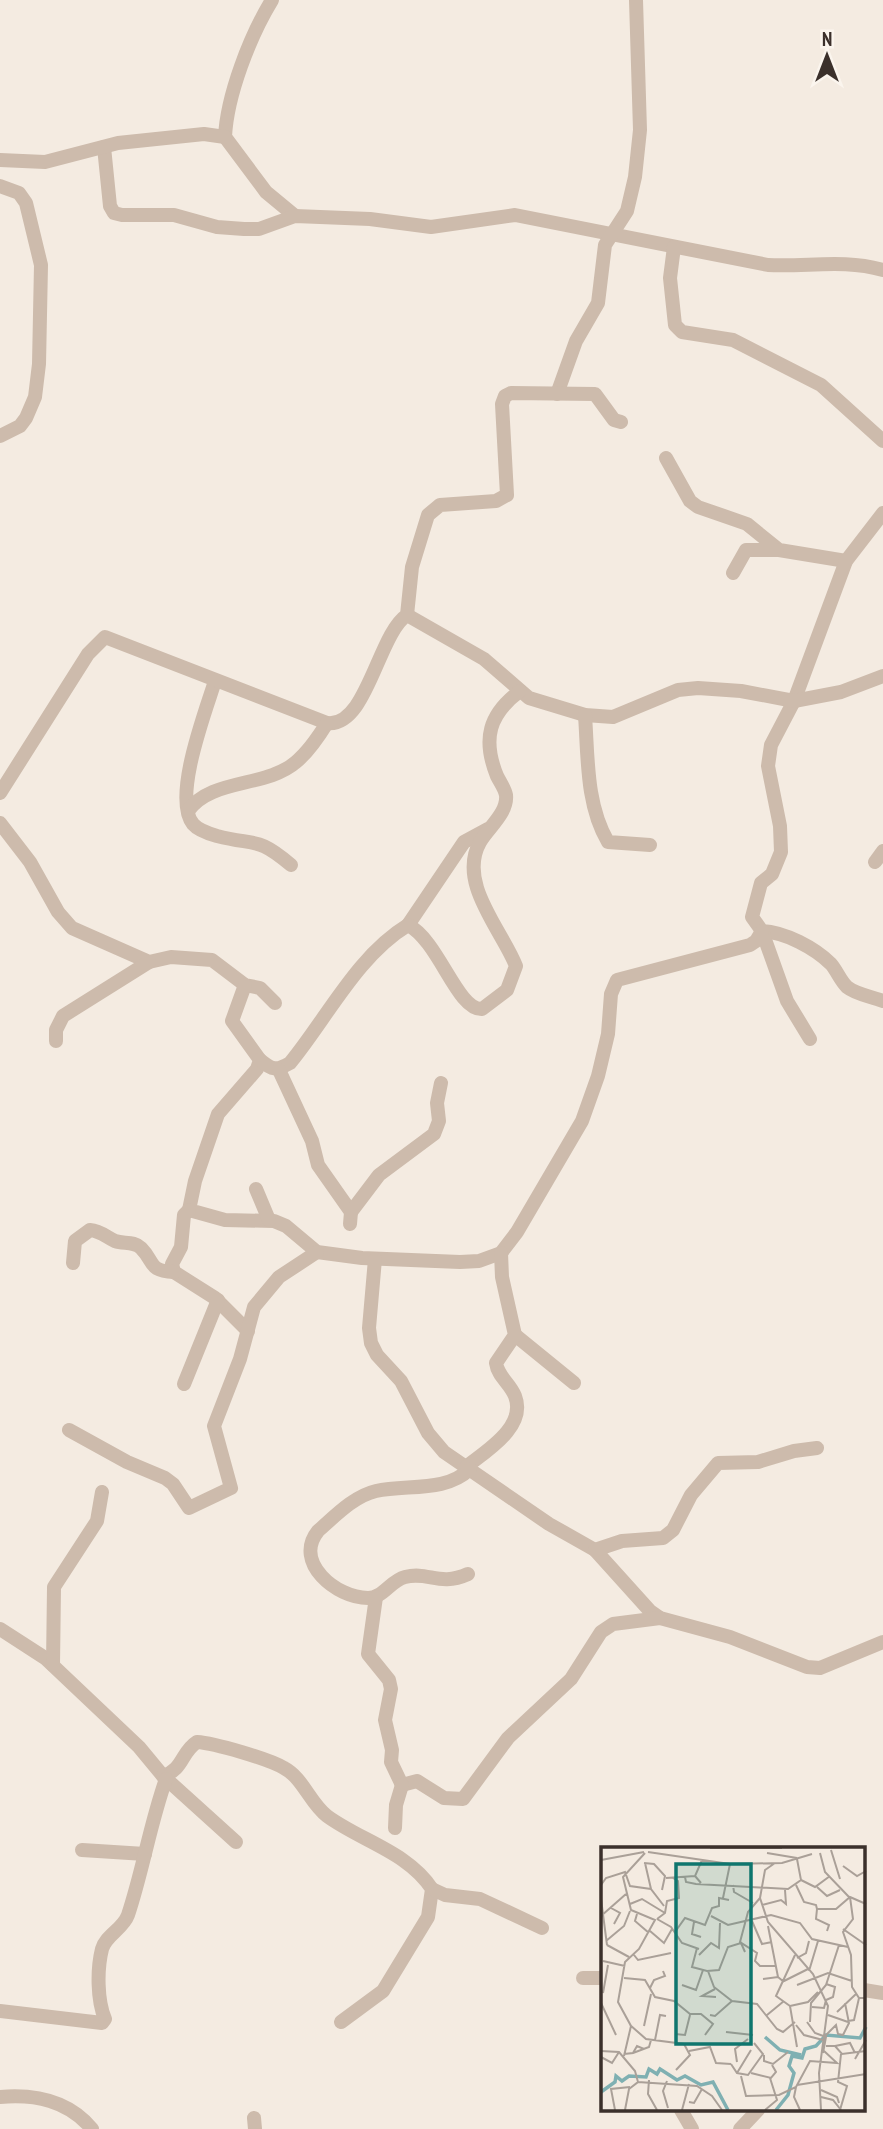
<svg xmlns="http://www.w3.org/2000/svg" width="883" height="2129" viewBox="0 0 883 2129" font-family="'PT Sans Narrow',sans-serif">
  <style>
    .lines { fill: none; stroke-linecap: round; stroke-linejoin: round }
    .minor { stroke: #cdbbac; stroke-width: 14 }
    .inset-river { fill: none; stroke: #7fb0b2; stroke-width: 3.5 }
    .inset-road { fill: none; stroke: #aaa098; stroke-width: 2 }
    .view { fill: #0f766e; fill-opacity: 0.15; stroke: #0f766e; stroke-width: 3.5 }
    .inset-edge { fill: none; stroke: #3b302b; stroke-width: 3.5 }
  </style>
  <rect width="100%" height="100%" fill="#f4ebe1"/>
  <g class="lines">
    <!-- minor -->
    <g class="minor">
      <path d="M272 0C250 36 227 95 225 137L266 192 295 216"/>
      <path d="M104 147 110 206 114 213 122 215H174L217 227 244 229H259L295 216 370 219 431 227 515 215 768 265C808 267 844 259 883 270"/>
      <polyline points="0,160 45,162 118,143 204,134 225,137"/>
      <polyline points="0,186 19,193 26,203 41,265 39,364 35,397 26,418 20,426 0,436"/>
      <polyline points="674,247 670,278 675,325 682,332 733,340 821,385 883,441"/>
      <polyline points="557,394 576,341 598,303 605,245 627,211 635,177 640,130 636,0"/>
      <polyline points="666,458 690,501 698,507 747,524 779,550 846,561"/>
      <path d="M883 513 846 561 794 701 771 745 768 766 780 826 781 852 772 874 761 883 752 917 762 931C785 932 815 948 831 964 837 971 840 980 847 987 857 995 871 996 883 1001"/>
      <polyline points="733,573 746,550 777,550"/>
      <polyline points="407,615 484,659 529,698 585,715 613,717 678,690 698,688 741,691 794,701 841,692 883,676"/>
      <path d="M215 681C206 710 172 798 193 824 198 830 210 834 217 836 256 846 257 836 291 865"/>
      <path d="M585 715C588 757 586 805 608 842L650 845"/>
      <path d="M0 793 88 654 105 637 327 723C367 728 378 634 407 615L412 567 428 515 440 505 496 501 507 495 502 404 505 396 511 393 595 394 614 420 621 422"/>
      <path d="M188 811C211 778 266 788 296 762 308 752 319 736 327 723"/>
      <polyline points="0,823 30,862 58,912 72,928 149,962 171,957 212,960 245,985 260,988 275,1003"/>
      <polyline points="875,862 883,851"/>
      <polyline points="408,925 464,842 488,829"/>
      <polyline points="762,931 787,1001 810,1039"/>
      <polyline points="245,985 232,1021 260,1060 257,1069 218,1114 195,1181 189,1210 225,1220 274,1221 286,1226 317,1252 362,1258 460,1262 479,1261 501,1253 517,1232 582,1121 598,1076 608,1034 611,994 617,980 750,945 756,941 762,931"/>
      <polyline points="56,1041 56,1030 63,1016 149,962"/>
      <path d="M260 1060C272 1070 276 1071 290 1063 327 1018 357 956 408 925 439 941 457 1010 482 1009L507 990 516 966C502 930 457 883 480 842 488 828 508 813 506 795 505 789 500 782 497 776 482 739 489 714 520 691"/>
      <polyline points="279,1070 312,1141 318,1165 351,1212 350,1224"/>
      <polyline points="256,1189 269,1220"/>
      <polyline points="189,1210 184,1215 181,1247 172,1264 174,1272 215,1298 248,1331"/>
      <polyline points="351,1212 379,1175 434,1134 439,1121 437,1103 441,1083"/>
      <polyline points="375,1259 369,1328 371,1343 377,1355 401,1381 428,1433 444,1452 549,1524 595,1550 650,1611 660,1618 730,1637 807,1667 820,1668 883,1642"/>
      <path d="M73 1263 75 1241 90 1230C101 1231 106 1237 115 1241 124 1244 134 1241 141 1248 155 1262 148 1271 174 1272"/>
      <polyline points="515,1335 574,1383"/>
      <polyline points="184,1384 218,1300"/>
      <polyline points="69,1430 127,1462 165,1478 173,1484 189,1508 231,1488 214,1426 240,1359 254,1307 279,1277 317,1252"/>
      <path d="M466 1467C486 1451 527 1427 515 1396 510 1383 498 1377 496 1363L515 1335 502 1277 501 1253"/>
      <polyline points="595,1550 622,1541 663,1538 673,1530 691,1495 718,1463 758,1462 794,1451 817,1448"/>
      <path d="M468 1574C439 1587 429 1571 405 1577 390 1581 383 1598 368 1598 336 1598 293 1562 318 1531 335 1516 354 1496 376 1491 407 1484 445 1493 470 1469"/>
      <polyline points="376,1597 368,1654 389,1680 391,1689 385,1720 392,1750 391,1762 402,1785"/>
      <path d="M0 1629 45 1658 139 1747 163 1776C184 1769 181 1752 197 1742 214 1743 269 1759 284 1768 303 1778 310 1803 327 1816 361 1841 408 1852 432 1889L428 1917 383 1991 341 2022"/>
      <polyline points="53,1665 54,1587 97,1521 102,1492"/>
      <polyline points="163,1776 236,1842"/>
      <polyline points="402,1785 417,1781 444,1798 463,1799 508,1738 571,1679 601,1632 613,1624 660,1618"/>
      <polyline points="395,1828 396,1805 402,1785"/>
      <polyline points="82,1850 145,1854"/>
      <polyline points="432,1889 445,1895 480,1899 542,1928"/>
      <polyline points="583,1978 603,1978"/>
      <polyline points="864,1990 883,1993"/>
      <path d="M0 2011 102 2023 105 2019C97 2000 97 1969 102 1949 106 1935 123 1929 128 1915 143 1870 150 1824 166 1779"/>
      <path d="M0 2097C35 2094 68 2100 92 2129"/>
      <polyline points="681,2110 692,2129"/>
      <polyline points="254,2118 255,2129"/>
      <polyline points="740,2129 758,2110"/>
    </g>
  </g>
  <!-- overview -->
  <g transform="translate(601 1847)">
    <rect width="264" height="264" fill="#f4ebe1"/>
    <path class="inset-river" d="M164 190 179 203 200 208M0 245 14 235 15 229 21 234 28 229 45 230 48 222 56 227 59 222 76 233 84 229 100 238 112 235 127 263M175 263 187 248 193 226 188 219 191 209 201 211 204 202 215 199 225 188 259 191 265 180"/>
    <path class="inset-road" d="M109 1H181M230 3 239 32M47 5 129 17 181 16 211 7M166 6 196 11M219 6 224 25 248 50M0 13 43 5M43 16 53 17 64 29 61 43M44 16 50 42 63 59M174 16 164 23 159 51 167 75 212 127 227 159 218 226 220 263M242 19 256 29 265 24M84 30 85 35 95 37 187 42 200 33 196 12M65 31 94 29M200 33 214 40 229 29M100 36 94 29 101 13M0 38 5 31 24 25 29 39 50 42M132 38 133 45 152 56M195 38 203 55 215 58 216 62H235L249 50 265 57M216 40 226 49 239 43M249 50 252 72 242 85 250 108 251 140 258 151H265M122 51 129 17M159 51 147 65 139 95 156 106 154 114 159 119H175M0 52 6 98M29 57 41 52 64 66M161 58 180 53 185 57 184 43M10 61 19 66 13 77M216 62 215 72 228 78 226 84M36 67 34 74 48 86M0 69 25 47M110 69 127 78 170 68 199 76 211 92 247 100M56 72 64 66 66 54 78 51 77 34 72 31M56 72 70 80 81 96 98 102M151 74 161 97 171 95M93 75 91 87 100 90M167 79 177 130M242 82 265 98M49 84 63 96 71 82M74 85 84 71 104 78 111 61 118 59V51L128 53M5 94 23 79 29 64M6 98 28 110M96 101 91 120 106 124 118 123 127 100 140 96 144 105M33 108 37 113 70 106M98 108 110 96 118 101 119 76M194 108 175 149 189 159 196 200M196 111 205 106 208 94M2 114 24 119M107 124 113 140 131 154 156 157 176 182 182 185 194 175M208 124 217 94M23 131 44 133 54 150 73 154 89 167H100L112 177 104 188M162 132 177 130 183 135M183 134 207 122M81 138 95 143 102 123M196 138 227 126 251 134M49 141 53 133 64 129 62 124M114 142 101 149 115 150M2 146 7 118M0 156 15 188M189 159 207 155 217 145M211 160 223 161 225 153 232 150 234 140 225 137M236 165 255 147M109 168 114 169 131 154M166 168 183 154M227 168 247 175M247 174 253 173 258 151M206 175 214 186 225 190 222 206M209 175 210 156 225 138 238 98M29 178 45 192 83 197 89 208 75 223M195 178 203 188 222 193M43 179 50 147M125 185 152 188M74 187 84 188 89 168M223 190 235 178 237 187 242 188 248 176 244 156M54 193 59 168 65 169M225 199H234L241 207 265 204M234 199 249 196 254 206M0 204 18 205 34 224 37 235 28 242 24 263M88 204 109 200 115 216 130 217M32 206 48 200 50 193M23 207 32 206 36 199 43 202M163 208V214L172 217 187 205M23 209 30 179 17 155 24 115 38 102 54 73 30 63 22 30 44 6M0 210 11 216 18 205M254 212 265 193M136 215 134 202 147 192M130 217 136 226 147 228 162 207 153 196M136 226 150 203M150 226 170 231 175 225 171 218M140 229 145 249 178 248 195 240 209 214 236 216 223 204M48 233 47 247 56 263M66 234 62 244 67 261M37 235 96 239 111 249 121 263M196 238 265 227M195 240 193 250 199 263M220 243 236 250 238 256M220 250 232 253 240 263M88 255 93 256 101 242M14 263 10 242 29 240M81 263 88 237M164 263 176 253 169 231M239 263 246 239 237 235 240 207"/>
    <path class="view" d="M75 17H150V197H75Z"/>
    <rect width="264" height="264" class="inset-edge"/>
  </g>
  <!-- north arrow -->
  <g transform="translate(827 56)" stroke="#fbf5ee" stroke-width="5" paint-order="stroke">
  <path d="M0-5L12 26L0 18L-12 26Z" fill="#3b302b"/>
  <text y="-10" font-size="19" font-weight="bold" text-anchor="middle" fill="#3b302b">N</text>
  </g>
</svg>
